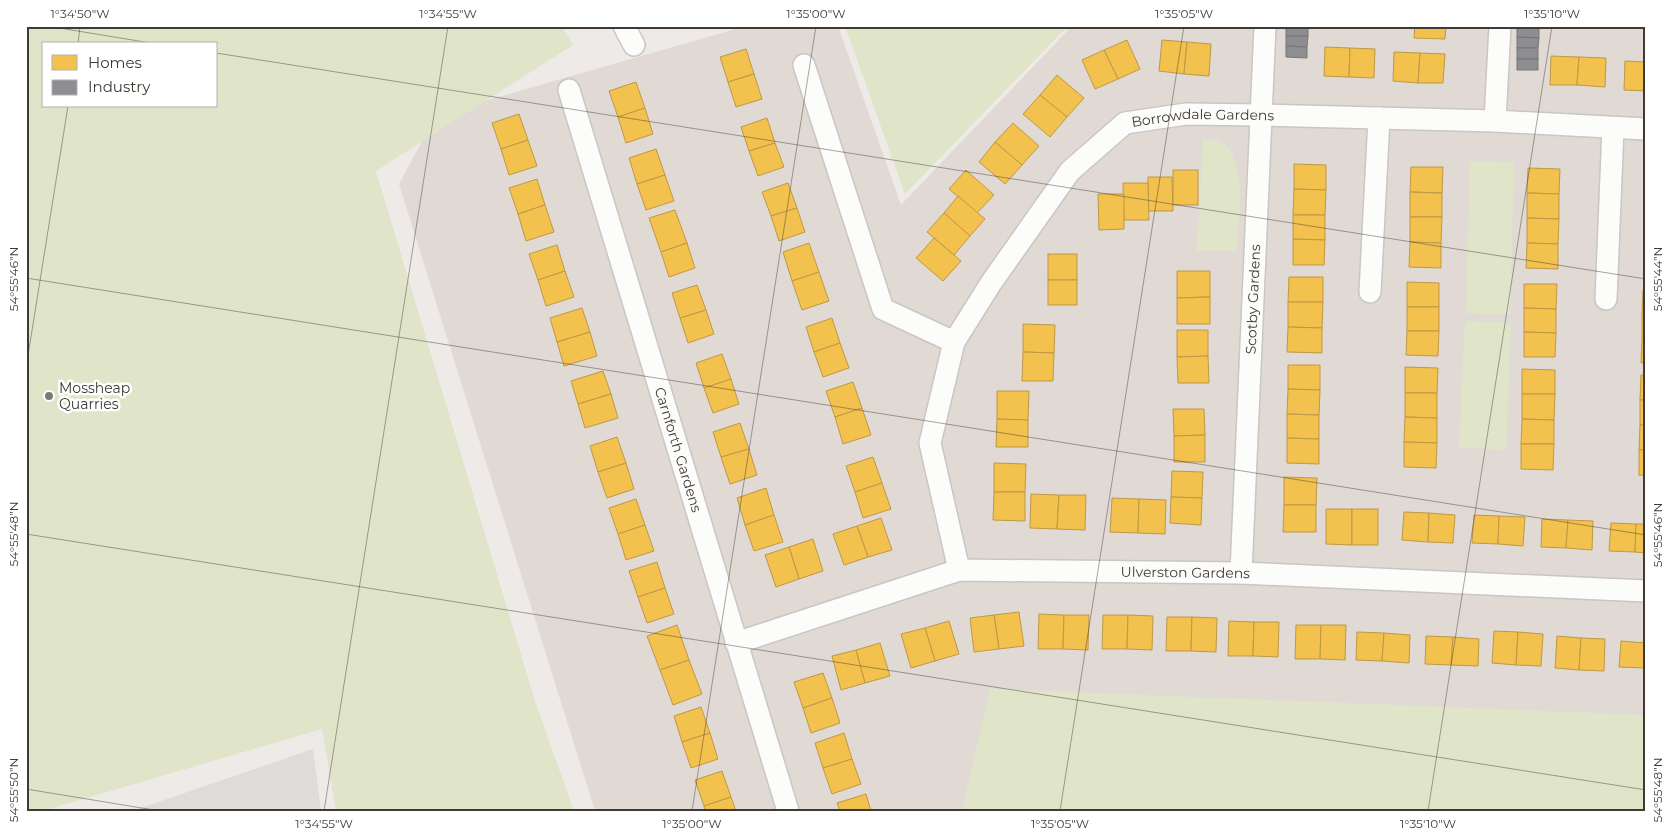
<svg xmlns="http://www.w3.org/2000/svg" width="1672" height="837" viewBox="0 0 1672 837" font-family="Montserrat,sans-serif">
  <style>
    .residential { fill: #e1dad4 }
    .green { fill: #e0e5c9; fill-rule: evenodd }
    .parking { fill: #dedbd8 }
    .homes { fill: #f2c14e; stroke: #bd9846 }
    .industry { fill: #8d8d92; stroke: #767476 }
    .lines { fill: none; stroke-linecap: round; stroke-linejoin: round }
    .minor-casing { stroke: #c9c6c3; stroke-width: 24 }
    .minor { stroke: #fcfcfb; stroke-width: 21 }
    .ticks { fill: none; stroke: #413a34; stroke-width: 1; stroke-opacity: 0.45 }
    .poi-dot { fill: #7d7873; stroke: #fff; stroke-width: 2 }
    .labels { text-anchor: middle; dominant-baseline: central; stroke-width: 5; stroke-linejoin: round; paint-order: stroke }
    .street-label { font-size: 14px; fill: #413a34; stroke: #fff }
    .poi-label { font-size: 14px; fill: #413a34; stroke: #fff; text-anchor: start }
    .neatline { fill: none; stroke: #413a34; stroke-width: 2 }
    .ticks-label { font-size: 12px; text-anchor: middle; fill: #413a34 }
  </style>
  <rect width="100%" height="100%" fill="#edeae7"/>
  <!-- residential -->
  <polygon class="residential" points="746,26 838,26 901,205 1072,26 1646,26 1646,811 595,811 399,184 436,115"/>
  <!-- green -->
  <g class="green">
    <path d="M26 26H562L573 45 376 171 535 701 574 811H336L322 729 42 811H26ZM44 44H216V106H44Z"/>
    <polygon points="845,26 1068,26 905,194"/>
    <path d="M1203 138C1213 139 1225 141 1230 150 1246 179 1238 220 1237 251H1197Z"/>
    <polygon points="1470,161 1514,162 1510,314 1466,313"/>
    <polygon points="1465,321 1511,323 1506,450 1459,447"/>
    <polygon points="990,689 1646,715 1646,811 962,811"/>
  </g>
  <!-- parking -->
  <polygon class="parking" points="313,749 321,811 132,811"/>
  <!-- homes -->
  <g class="homes">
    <polygon points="1415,26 1446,26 1445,39 1414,38"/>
    <polygon points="1127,40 1140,69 1118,79 1104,50"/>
    <polygon points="1162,40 1187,42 1184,74 1159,71"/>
    <polygon points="1187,42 1211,44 1209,76 1184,74"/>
    <polygon points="1325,47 1350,48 1349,77 1324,76"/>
    <polygon points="1350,48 1375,49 1374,78 1349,77"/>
    <polygon points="746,49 754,74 728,82 720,57"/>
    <polygon points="1104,50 1118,79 1095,89 1082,60"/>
    <polygon points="1394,52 1420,53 1418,83 1393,81"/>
    <polygon points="1420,53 1445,54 1443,83 1418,83"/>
    <polygon points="1551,56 1579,57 1577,85 1550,85"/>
    <polygon points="1579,57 1606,58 1605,87 1577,85"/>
    <polygon points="1625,61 1646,62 1646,91 1624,90"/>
    <polygon points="754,74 762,99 736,107 728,82"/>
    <polygon points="1057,75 1084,98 1067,117 1040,95"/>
    <polygon points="636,82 645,108 618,117 609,91"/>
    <polygon points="1040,95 1067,117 1050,137 1023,114"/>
    <polygon points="645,108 653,134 626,143 618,117"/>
    <polygon points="519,114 528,140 501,149 492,123"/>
    <polygon points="767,118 775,143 749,151 741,127"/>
    <polygon points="1013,123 1039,146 1022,165 995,142"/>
    <polygon points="528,140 537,166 509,175 501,149"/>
    <polygon points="995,142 1022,165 1005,184 979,162"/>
    <polygon points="775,143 784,167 758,176 749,151"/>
    <polygon points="656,149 665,175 637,184 629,158"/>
    <polygon points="1294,164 1326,165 1326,190 1294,189"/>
    <polygon points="1411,167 1443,167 1442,193 1410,192"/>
    <polygon points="1528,168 1560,169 1559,194 1527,193"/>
    <polygon points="966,170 994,195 977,213 949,189"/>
    <rect x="1173" y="170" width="25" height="35"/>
    <polygon points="665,175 674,201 646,210 637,184"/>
    <polygon points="1148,177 1172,177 1173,211 1148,211"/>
    <polygon points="537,179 545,205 518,214 509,188"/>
    <polygon points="788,183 797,208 771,216 762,192"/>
    <polygon points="1123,183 1148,183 1149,220 1124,220"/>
    <polygon points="1294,189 1326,190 1325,215 1293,215"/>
    <polygon points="1410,192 1442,193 1442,217 1410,217"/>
    <polygon points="1527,193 1559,194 1559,219 1527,218"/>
    <polygon points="1098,194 1124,194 1124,229 1099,230"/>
    <polygon points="958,196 985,219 970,236 944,213"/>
    <polygon points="545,205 554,232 526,241 518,214"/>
    <polygon points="797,208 805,232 779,241 771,216"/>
    <polygon points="675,210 687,243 661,252 649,218"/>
    <polygon points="944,213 970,236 954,255 927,232"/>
    <polygon points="1293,215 1325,215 1325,240 1293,239"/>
    <polygon points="1410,217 1442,217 1441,243 1410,242"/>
    <polygon points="1527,218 1559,219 1558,244 1527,243"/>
    <polygon points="934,238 961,261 943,281 916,258"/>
    <polygon points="1293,239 1325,240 1324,265 1293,265"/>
    <polygon points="1410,242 1441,243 1441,268 1409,267"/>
    <polygon points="687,243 695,268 669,277 661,252"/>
    <polygon points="809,243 819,272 792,281 783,252"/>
    <polygon points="1527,243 1558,244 1558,269 1526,268"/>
    <polygon points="557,245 565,271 538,280 529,254"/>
    <rect x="1048" y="254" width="29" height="26"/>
    <polygon points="565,271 574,297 546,306 538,280"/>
    <polygon points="1177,271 1210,271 1210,297 1177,298"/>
    <polygon points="819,272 829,301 802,310 792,281"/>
    <polygon points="1289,277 1323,277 1323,302 1288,302"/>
    <rect x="1048" y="280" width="29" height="25"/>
    <polygon points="1407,282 1439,283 1439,307 1407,307"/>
    <polygon points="1524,284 1557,284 1556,309 1524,308"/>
    <polygon points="697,285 706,310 680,318 672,293"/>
    <polygon points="1643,290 1646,290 1646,314 1642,314"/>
    <polygon points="1210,297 1210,324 1177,324 1177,298"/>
    <polygon points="1288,302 1323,302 1322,328 1288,327"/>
    <rect x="1407" y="307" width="32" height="24"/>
    <polygon points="582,308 590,332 557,342 550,318"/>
    <polygon points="1524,308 1556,309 1556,333 1524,332"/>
    <polygon points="706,310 714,334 688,343 680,318"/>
    <rect x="1642" y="314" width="4" height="25"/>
    <polygon points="832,318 840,343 814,352 806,327"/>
    <polygon points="1023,324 1055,325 1054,353 1023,352"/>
    <polygon points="1288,327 1322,328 1322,353 1287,352"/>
    <polygon points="1177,330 1208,330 1208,356 1177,357"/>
    <polygon points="1407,331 1439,331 1438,356 1406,355"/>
    <polygon points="590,332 597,356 564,366 557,342"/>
    <polygon points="1524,332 1556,333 1555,357 1524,357"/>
    <polygon points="1642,339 1646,339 1646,363 1641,363"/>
    <polygon points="840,343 849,368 823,377 814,352"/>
    <polygon points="1023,352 1054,353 1053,381 1022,381"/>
    <polygon points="722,354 731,379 704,388 696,363"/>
    <polygon points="1208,356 1209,383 1178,383 1177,357"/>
    <polygon points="1288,365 1320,365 1320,390 1288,389"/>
    <polygon points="1405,367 1438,368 1437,393 1405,393"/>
    <polygon points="1522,369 1555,370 1555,394 1522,394"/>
    <polygon points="603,371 611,394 578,404 571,381"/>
    <polygon points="1641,375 1646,375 1646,400 1640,400"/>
    <polygon points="731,379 739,404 713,413 704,388"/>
    <polygon points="853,382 862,408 835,417 826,391"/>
    <polygon points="1288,389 1320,390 1319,415 1287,414"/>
    <polygon points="997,391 1029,391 1028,420 997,419"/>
    <polygon points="1405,393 1437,393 1437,418 1405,417"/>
    <polygon points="611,394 618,418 585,428 578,404"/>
    <polygon points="1522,394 1555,394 1554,420 1522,419"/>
    <rect x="1640" y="400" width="6" height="25"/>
    <polygon points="862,408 871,435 843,444 835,417"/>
    <polygon points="1173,409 1204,409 1205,435 1174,436"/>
    <polygon points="1287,414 1319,415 1319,439 1287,438"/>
    <polygon points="1405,417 1437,418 1437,443 1404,442"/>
    <polygon points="997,419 1028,420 1028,447 996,447"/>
    <polygon points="1522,419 1554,420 1554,444 1521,444"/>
    <polygon points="740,423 749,449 721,457 713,432"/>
    <polygon points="1640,425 1646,425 1646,450 1639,450"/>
    <polygon points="1205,435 1205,462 1174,462 1174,436"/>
    <polygon points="617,437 626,463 598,472 590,446"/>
    <polygon points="1287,438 1319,439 1319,464 1287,463"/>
    <polygon points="1404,442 1437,443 1436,468 1404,467"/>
    <polygon points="1521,444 1554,444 1553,470 1521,469"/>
    <polygon points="749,449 757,475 730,484 721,457"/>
    <rect x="1639" y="450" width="7" height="25"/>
    <polygon points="873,457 882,483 855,492 846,466"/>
    <polygon points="626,463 634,489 607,498 598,472"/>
    <polygon points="994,463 1026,464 1025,492 994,492"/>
    <polygon points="1172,471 1203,472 1202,498 1171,497"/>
    <polygon points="1284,477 1317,478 1316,505 1284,505"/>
    <polygon points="882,483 891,509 863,518 855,492"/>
    <polygon points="766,488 774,515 745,525 737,498"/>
    <polygon points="994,492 1025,492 1025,521 993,520"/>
    <polygon points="1031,494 1059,495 1057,529 1030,528"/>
    <polygon points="1059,495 1086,495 1085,530 1057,529"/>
    <polygon points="1171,497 1202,498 1201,525 1170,523"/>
    <polygon points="1112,498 1139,499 1138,533 1110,532"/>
    <polygon points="636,499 645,525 618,534 609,508"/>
    <polygon points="1139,499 1166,500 1165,534 1138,533"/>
    <polygon points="1284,505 1316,505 1316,532 1283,532"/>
    <polygon points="1326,509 1352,509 1352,545 1326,544"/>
    <rect x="1352" y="509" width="26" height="36"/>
    <polygon points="1404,512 1429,513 1428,542 1402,540"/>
    <polygon points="1429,513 1455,515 1453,543 1428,542"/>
    <polygon points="774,515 783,542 754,551 745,525"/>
    <polygon points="1474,515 1499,516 1498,544 1472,543"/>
    <polygon points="1499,516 1525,517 1523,546 1498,544"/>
    <polygon points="881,518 892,550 868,557 857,526"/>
    <polygon points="1542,519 1568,520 1566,548 1541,547"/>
    <polygon points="1568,520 1593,521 1592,550 1566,548"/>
    <polygon points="1611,523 1636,524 1635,552 1609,551"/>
    <polygon points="1636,524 1646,524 1646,553 1635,552"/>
    <polygon points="645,525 654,551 626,560 618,534"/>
    <polygon points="857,526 868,557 844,565 833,534"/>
    <polygon points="813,539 823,571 799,579 789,547"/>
    <polygon points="789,547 799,579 776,587 765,555"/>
    <polygon points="657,562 665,588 638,597 629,571"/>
    <polygon points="665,588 674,614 647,623 638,597"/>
    <polygon points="1019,612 1024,646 999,649 994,615"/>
    <polygon points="1039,614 1064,615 1063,649 1038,649"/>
    <polygon points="994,615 999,649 974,652 970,618"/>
    <polygon points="1064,615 1089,615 1088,650 1063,649"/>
    <polygon points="1103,615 1128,615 1127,649 1102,649"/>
    <polygon points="1128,615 1153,616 1152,650 1127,649"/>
    <polygon points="1167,617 1192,617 1191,651 1166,651"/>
    <polygon points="1192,617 1217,618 1216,652 1191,651"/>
    <polygon points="949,621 959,654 935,661 925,628"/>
    <polygon points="1229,621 1254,622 1253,656 1228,656"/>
    <polygon points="1254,622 1279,622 1278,657 1253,656"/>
    <polygon points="677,625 689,660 660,670 647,636"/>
    <polygon points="1296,625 1321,625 1320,659 1295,659"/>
    <polygon points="1321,625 1346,625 1345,660 1320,659"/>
    <polygon points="925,628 935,661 911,668 901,634"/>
    <polygon points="1494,631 1518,632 1516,665 1492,663"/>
    <polygon points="1357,632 1384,633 1382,661 1356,660"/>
    <polygon points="1518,632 1543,634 1541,666 1516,665"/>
    <polygon points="1384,633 1410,635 1409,663 1382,661"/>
    <polygon points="1426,636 1453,637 1451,665 1425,664"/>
    <polygon points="1557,636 1581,638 1579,670 1555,668"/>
    <polygon points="1453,637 1479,639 1478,666 1451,665"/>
    <polygon points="1581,638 1605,639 1604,671 1579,670"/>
    <polygon points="1621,641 1646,643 1646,668 1619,667"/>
    <polygon points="880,643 890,676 865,683 856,650"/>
    <polygon points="856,650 865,683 841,690 832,656"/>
    <polygon points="689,660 702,694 673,705 660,670"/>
    <polygon points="823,673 832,698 803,708 794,682"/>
    <polygon points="832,698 840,723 811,733 803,708"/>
    <polygon points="701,707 710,733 682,742 674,716"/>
    <polygon points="710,733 718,759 691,768 682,742"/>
    <polygon points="844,733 852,759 823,768 815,743"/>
    <polygon points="852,759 861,784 832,794 823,768"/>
    <polygon points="722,771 731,797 704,806 695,780"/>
    <polygon points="866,794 871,811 840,811 837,803"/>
    <polygon points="731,797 736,811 705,811 704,806"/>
  </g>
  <!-- industry -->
  <g class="industry">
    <rect x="1286" y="26" width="22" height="10"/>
    <polygon points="1517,26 1539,27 1539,38 1517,37"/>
    <polygon points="1286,36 1308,36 1307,47 1286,46"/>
    <polygon points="1517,37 1539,38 1538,48 1517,48"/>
    <polygon points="1286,46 1307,47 1307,58 1286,57"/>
    <rect x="1517" y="48" width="21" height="11"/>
    <rect x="1517" y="59" width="21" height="11"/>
  </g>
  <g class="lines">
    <!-- minor casing -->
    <g class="minor-casing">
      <g id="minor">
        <polyline points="624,26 634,45"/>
        <polyline points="804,65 883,309 954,342"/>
        <path id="s1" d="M569 90 788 811"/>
        <polyline points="1495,121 1500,26"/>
        <polyline points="1370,292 1379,118"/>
        <polyline points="1606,299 1613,128"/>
        <path id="s2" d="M959 570 930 443 954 342 991 283 1070 171 1125 123 1186 114 1260 115 1495 121 1646 129"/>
        <path id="s3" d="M1241 573 1265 26"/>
        <path id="s4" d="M736 643 959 570 1241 573 1646 591"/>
      </g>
    </g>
    <!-- minor -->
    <use href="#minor" class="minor"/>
  </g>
  <!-- ticks -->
  <path class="ticks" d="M47 26 157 44M78 44 80 26M216 53 1646 279M26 278 1646 535M26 368 68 106M26 534 1646 790M26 789 160 811M324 811 448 26M692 811 816 26M1060 811 1184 26M1428 811 1552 26"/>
  <!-- markers -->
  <circle class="poi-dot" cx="49" cy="396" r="5"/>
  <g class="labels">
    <!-- street labels -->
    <g class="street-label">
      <text stroke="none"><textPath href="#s2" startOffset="592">Borrowdale Gardens</textPath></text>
      <text stroke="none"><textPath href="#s3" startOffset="274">Scotby Gardens</textPath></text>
      <text stroke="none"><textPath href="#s1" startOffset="376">Carnforth Gardens</textPath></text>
      <text stroke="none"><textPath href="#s4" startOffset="461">Ulverston Gardens</textPath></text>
    </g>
    <!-- poi labels -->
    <g class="poi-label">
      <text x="59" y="388">Mossheap<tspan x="59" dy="16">Quarries</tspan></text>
    </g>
  </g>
  <!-- border -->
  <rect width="1672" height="837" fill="none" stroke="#ffffff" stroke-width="55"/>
  <!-- legend -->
  <rect x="42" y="42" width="175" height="65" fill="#ffffff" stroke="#b3b0ae"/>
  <rect x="52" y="55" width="25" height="15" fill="#f2c14e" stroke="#b3b0ae"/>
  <text x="88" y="68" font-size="15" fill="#413a34">Homes</text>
  <rect x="52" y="80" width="25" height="15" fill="#8d8d92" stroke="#b3b0ae"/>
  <text x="88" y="92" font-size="15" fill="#413a34">Industry</text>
  <rect x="28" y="28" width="1616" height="782" class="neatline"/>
  <g class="ticks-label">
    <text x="80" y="18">1°34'50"W</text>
    <text x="448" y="18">1°34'55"W</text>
    <text x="816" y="18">1°35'00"W</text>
    <text x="1184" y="18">1°35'05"W</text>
    <text x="1552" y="18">1°35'10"W</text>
    <text transform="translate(14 279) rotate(-90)" y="4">54°55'46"N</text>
    <text transform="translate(1658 279) rotate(-90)" y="4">54°55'44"N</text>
    <text transform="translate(14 534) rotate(-90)" y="4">54°55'48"N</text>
    <text transform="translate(1658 535) rotate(-90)" y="4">54°55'46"N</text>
    <text transform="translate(14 790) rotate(-90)" y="4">54°55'50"N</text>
    <text transform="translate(1658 790) rotate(-90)" y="4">54°55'48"N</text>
    <text x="324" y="828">1°34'55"W</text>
    <text x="692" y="828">1°35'00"W</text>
    <text x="1060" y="828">1°35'05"W</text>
    <text x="1428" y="828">1°35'10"W</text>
  </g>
</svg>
